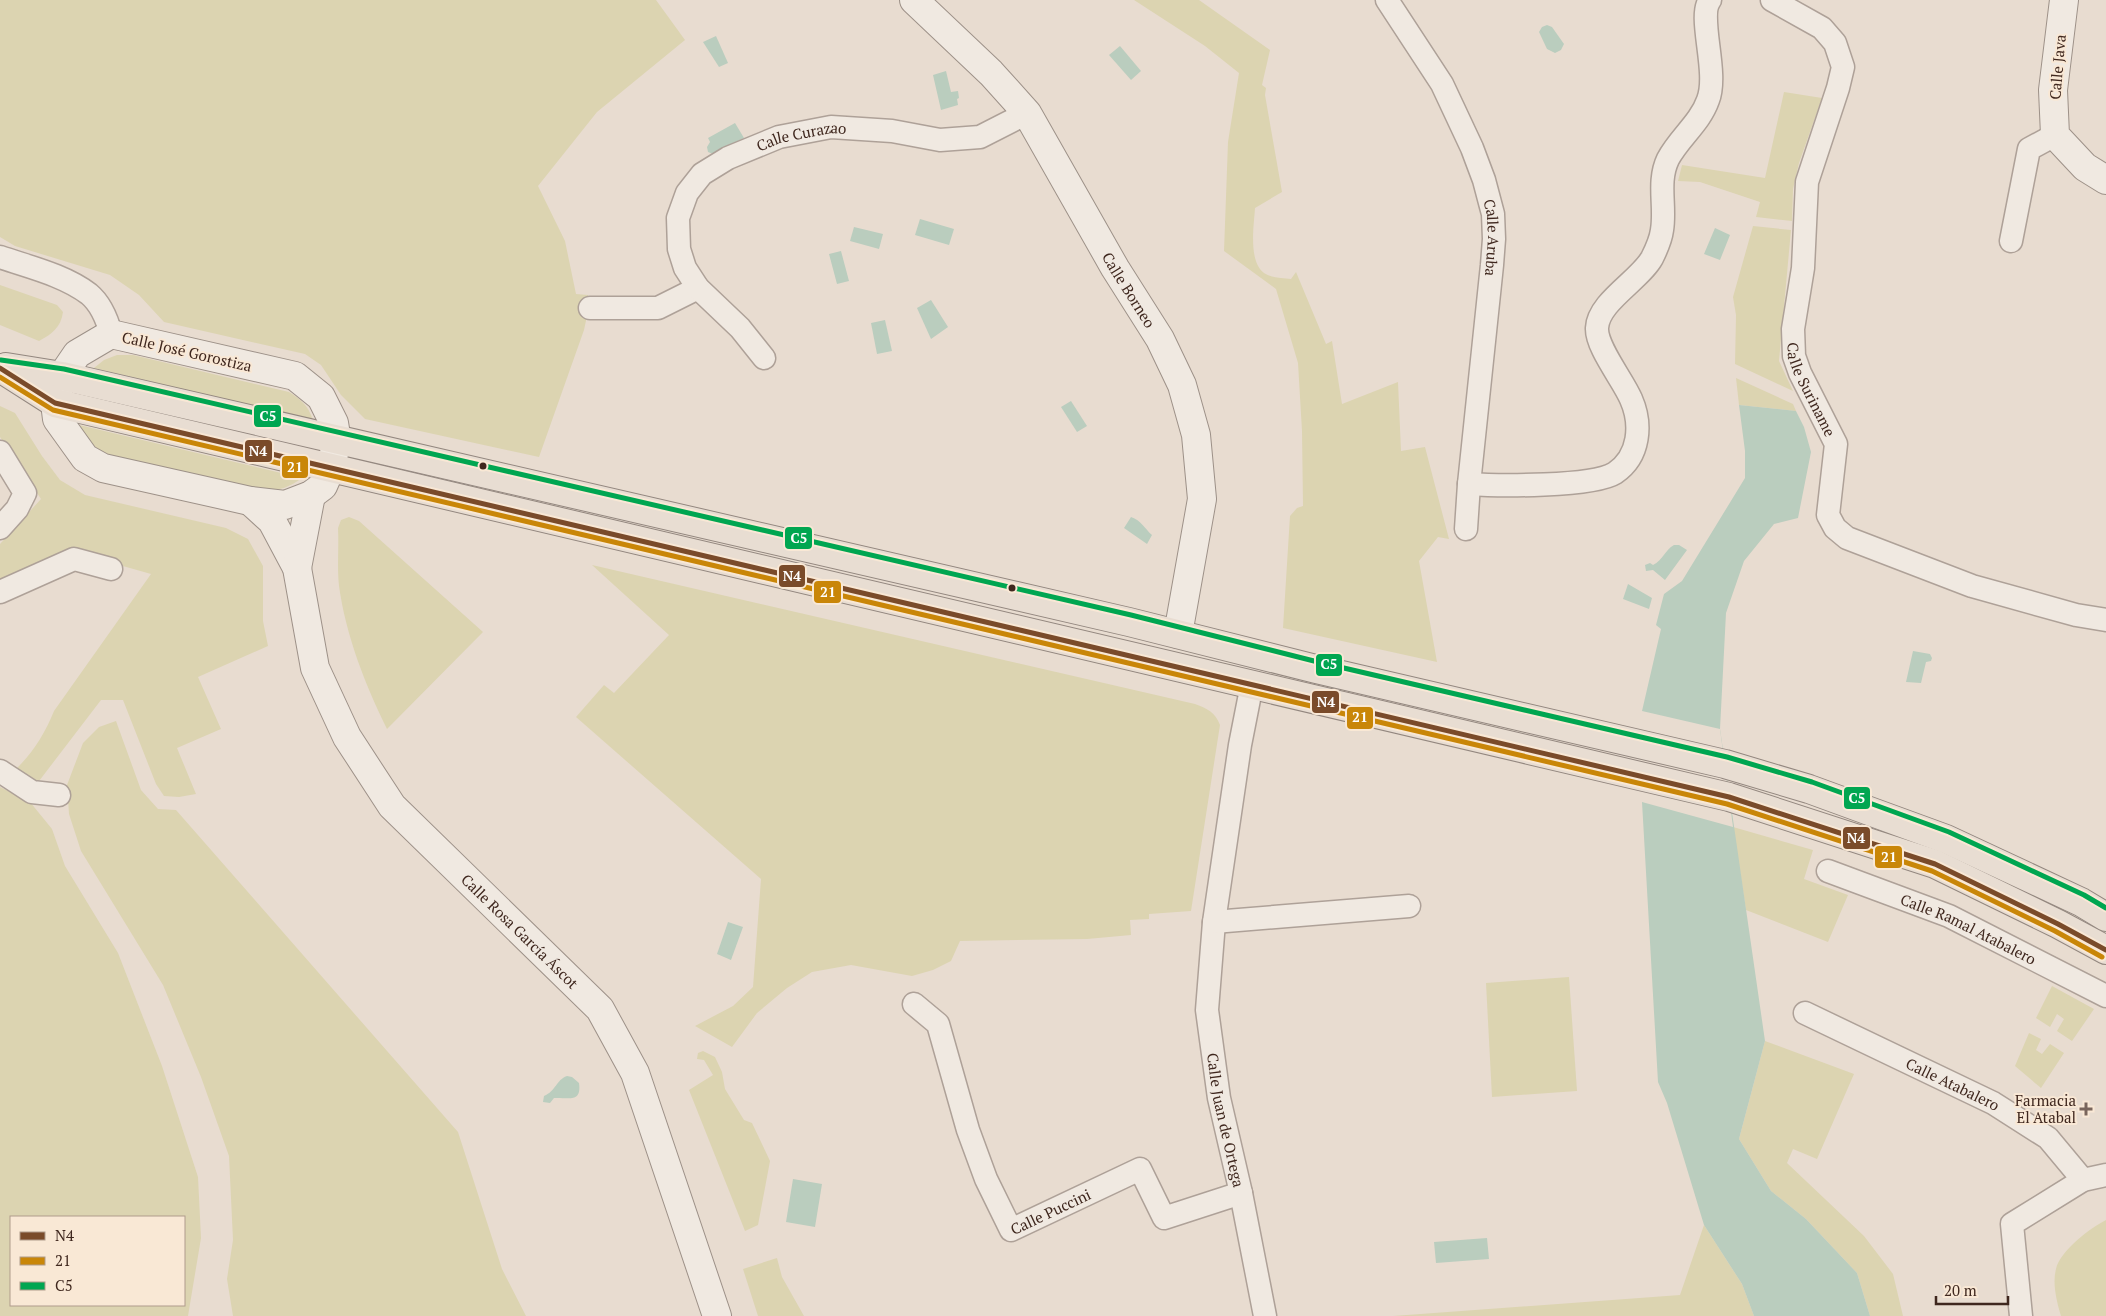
<svg xmlns="http://www.w3.org/2000/svg" width="2106" height="1316" viewBox="0 0 2106 1316" font-family="'PT Serif',serif">
  <style>
    .green { fill: #dcd4b1; fill-rule: evenodd }
    .water { fill: #bacdbe }
    .pier { fill: #e8dcd0 }
    .lines { fill: none; stroke-linecap: round; stroke-linejoin: round }
    .street-casing { stroke: #aea198; stroke-width: 25 }
    .secondary-casing { stroke: #9d9188; stroke-width: 30 }
    .primary-casing { stroke: #93877f; stroke-width: 30 }
    .street { stroke: #f0e9e1; stroke-width: 22 }
    .secondary { stroke: #f0e9e1; stroke-width: 28 }
    .primary { stroke: #e8ddd2; stroke-width: 28 }
    .bus-1-casing { stroke: #f9e8d5; stroke-width: 9 }
    .bus-2-casing { stroke: #f9e8d5; stroke-width: 9 }
    .bus-3-casing { stroke: #f9e8d5; stroke-width: 9 }
    .bus-1 { stroke: #7a4b2a; stroke-width: 5 }
    .bus-2 { stroke: #c98608; stroke-width: 5 }
    .bus-3 { stroke: #00a651; stroke-width: 5 }
    .bus-dot { fill: #3f271e; stroke: #f9e8d5; stroke-width: 2 }
    .poi-dot { fill: #7a665c; stroke: #f9e8d5; stroke-width: 2 }
    .labels { text-anchor: middle; dominant-baseline: central; stroke-width: 4; stroke-linejoin: round; paint-order: stroke }
    .street-label { font-size: 15px; fill: #3f271e; stroke: #f9e8d5 }
    .poi-label { font-size: 15px; fill: #3f271e; stroke: #f9e8d5; text-anchor: end }
    .line-badge { stroke: #f9e8d5; stroke-width: 2 }
    .badge-label { font-size: 14px; text-anchor: middle; font-weight: bold; fill: #fff }
  </style>
  <rect width="100%" height="100%" fill="#e8dcd0"/>
  <!-- green -->
  <g class="green">
    <polygon points="0,0 656,0 685,40 597,112 538,186 565,241 576,294 588,295 587,316 584,330 539,457 365,419 341,395 321,365 305,354 164,322 139,295 110,275 15,246 0,237"/>
    <path d="M1134 0H1199L1270 50 1262 85 1266 88 1265 95 1282 192 1255 208C1254 225 1248 261 1264 273 1271 278 1283 278 1291 279L1296 272 1326 344 1332 341 1342 404 1398 382 1401 451 1425 447 1449 539 1438 537 1419 561 1437 662 1283 628 1290 516 1297 508 1303 506 1302 431 1298 363 1276 289 1224 251 1228 142 1239 73 1205 46Z"/>
    <polygon points="1784,92 1822,98 1799,163 1793,189 1792,221 1756,217 1760,202 1700,182 1678,181 1682,165 1765,178"/>
    <polygon points="1753,226 1791,230 1779,361 1793,391 1735,364 1736,315 1733,297"/>
    <path d="M0 285 57 305 63 312C61 327 52 334 39 341L0 325Z"/>
    <path d="M117 355H133L289 392C302 400 308 406 313 420L94 368 104 360Z"/>
    <polygon points="1736,378 1793,404 1796,411 1739,405"/>
    <path d="M0 406 15 413 42 456 60 480 85 495 226 528 248 539 263 566V621L268 646 198 677 221 729 177 748 196 794 179 797 164 796 156 784 123 700H101L36 785 14 771C33 753 44 735 54 711L151 574 70 551 0 586V544L41 499 0 437Z"/>
    <path d="M75 424 302 478C290 487 280 490 264 492L107 455 93 447Z"/>
    <path d="M349 517 359 521 483 632 387 729C365 684 346 636 339 586 337 567 339 547 338 528L341 520Z"/>
    <path d="M592 565 1195 704C1208 709 1215 712 1220 725L1191 911 1149 914V919L1130 920 1131 935 1087 939 960 941 951 961 933 970 912 976 851 965 812 972 787 988 757 1013 732 1047 695 1026 733 1006 753 987 761 879 576 717 604 685 614 693 669 635Z"/>
    <polygon points="116,721 141,790 158,809 176,810 458,1132 502,1269 526,1316 233,1316 227,1279 233,1240 229,1156 201,1077 163,985 81,851 69,814 67,785 83,743 99,727"/>
    <path d="M0 787 30 802 52 829 65 866 118 953 162 1066 198 1177 201 1238 188 1316H0ZM11 1217H184V1305H11Z"/>
    <polygon points="1733,827 1813,850 1804,879 1848,895 1828,942 1746,910"/>
    <polygon points="1569,977 1577,1091 1492,1097 1486,983"/>
    <polygon points="2052,986 2094,1009 2072,1041 2057,1031 2064,1019 2057,1014 2050,1027 2036,1018"/>
    <polygon points="2029,1033 2041,1039 2036,1050 2042,1054 2050,1044 2064,1053 2041,1088 2015,1066"/>
    <polygon points="1765,1041 1854,1074 1817,1159 1793,1149 1787,1163 1864,1236 1893,1274 1903,1316 1870,1316 1857,1273 1806,1219 1771,1191 1739,1139"/>
    <polygon points="703,1051 715,1057 722,1072 725,1089 744,1120 752,1123 770,1161 758,1225 745,1231 689,1090 713,1075 704,1060 697,1059 698,1053"/>
    <path d="M2106 1220V1316H2061C2057 1302 2052 1284 2056 1269 2060 1251 2090 1228 2106 1220Z"/>
    <polygon points="1704,1225 1742,1284 1754,1316 1393,1316 1680,1295"/>
    <polygon points="777,1258 782,1277 804,1316 758,1316 743,1269"/>
  </g>
  <!-- water -->
  <g class="water">
    <polygon points="1547,25 1552,27 1564,44 1561,50 1555,53 1547,49 1539,32 1542,27"/>
    <polygon points="716,36 728,63 719,67 703,42"/>
    <polygon points="1120,46 1141,71 1131,80 1109,55"/>
    <polygon points="946,71 951,92 958,91 959,98 957,99 958,105 941,110 933,75"/>
    <polygon points="735,123 744,138 713,154 708,152 707,147 710,142 708,138"/>
    <polygon points="920,219 954,229 949,245 915,235"/>
    <polygon points="854,227 883,234 879,249 850,241"/>
    <polygon points="1715,228 1730,235 1720,260 1704,254"/>
    <polygon points="841,251 849,281 837,284 829,254"/>
    <polygon points="931,300 948,327 931,339 917,308"/>
    <polygon points="885,320 892,351 877,354 871,323"/>
    <polygon points="1071,401 1087,426 1077,432 1061,407"/>
    <polygon points="1739,405 1796,411 1804,427 1811,452 1798,518 1774,524 1744,561 1726,613 1720,729 1765,1041 1739,1139 1771,1191 1806,1219 1857,1273 1870,1316 1754,1316 1742,1284 1704,1225 1667,1103 1658,1082 1642,802 1642,711 1661,629 1656,625 1664,594 1682,581 1745,478 1745,451"/>
    <path d="M1131 517C1141 520 1145 529 1152 535L1147 544 1124 528Z"/>
    <path d="M1674 545H1679L1687 550 1665 580 1653 570 1646 571 1645 565 1650 563 1653 565C1663 560 1665 550 1674 545Z"/>
    <polygon points="1628,584 1652,598 1649,609 1623,599"/>
    <polygon points="1913,651 1930,654 1932,658 1931,661 1926,662 1921,683 1906,682"/>
    <polygon points="728,922 743,927 731,960 717,954"/>
    <path d="M567 1076 572 1077 579 1083C582 1104 567 1097 554 1098L550 1103 543 1102 544 1096C556 1091 556 1080 567 1076Z"/>
    <polygon points="793,1179 822,1184 815,1227 786,1222"/>
    <polygon points="1487,1238 1489,1259 1436,1263 1434,1242"/>
  </g>
  <!-- pier -->
  <polygon class="pier" points="1642,711 1720,729 1733,827 1642,802"/>
  <g class="lines">
    <!-- street casing -->
    <g class="street-casing">
      <g id="street">
        <path id="s1" d="M1387 0 1442 84 1472 148 1484 180 1493 214 1494 239 1492 265 1469 484 1466 529"/>
        <path id="s2" d="M1772 0 1822 28 1835 43 1843 67 1838 88 1807 182 1803 268 1793 329 1794 356 1800 373 1836 444 1828 515 1835 528 1847 538 1972 586 2076 615 2106 620"/>
        <polyline points="2011,241 2029,149 2055,135"/>
        <path d="M0 257C29 267 64 275 89 294 101 304 107 319 111 334"/>
        <polyline points="590,308 658,308 698,288"/>
        <path id="s3" d="M764 358 740 328 698 288 685 268 679 249 678 218 687 193 702 174 728 158 779 137 831 127 892 131 940 140 980 137 1027 113"/>
        <polyline points="0,452 25,493 17,509 0,528"/>
        <path d="M1469 484C1497 486 1593 487 1615 473 1640 456 1642 424 1631 399 1623 380 1596 347 1597 328 1598 302 1640 280 1652 258 1656 250 1661 238 1662 230 1666 206 1657 182 1668 159 1679 138 1700 123 1708 100 1719 72 1697 16 1710 0"/>
        <polyline points="0,592 74,559 111,569"/>
        <path id="s4" d="M1252 684 1240 745 1214 922 1207 1010 1219 1098 1241 1193 1265 1316"/>
        <polyline points="0,771 32,792 59,795"/>
        <path id="s5" d="M1828 871 1949 916 2106 996"/>
        <polyline points="1214,922 1409,906"/>
        <path id="s6" d="M914 1004 938 1024 968 1130 986 1179 1011 1230 1140 1169 1164 1218 1241 1193"/>
        <path id="s7" d="M1805 1013 1993 1103 2048 1138 2083 1180"/>
        <polyline points="2021,1316 2012,1224 2083,1180 2106,1175"/>
      </g>
    </g>
    <!-- secondary casing -->
    <g class="secondary-casing">
      <g id="secondary">
        <path id="s8" d="M914 0 991 73 1027 113 1115 268 1160 339 1182 385 1196 435 1202 499 1178 634"/>
        <polyline points="2064,0 2053,90 2055,135 2085,167 2106,180"/>
        <polygon points="111,334 295,376 321,397 334,423 337,441 330,470 323,486 311,495 285,505 250,501 103,468 85,458 57,419 55,403 62,376 77,354"/>
        <path id="s9" d="M250 501 272 521 297 568 315 668 347 737 392 806 600 1009 635 1073 717 1316"/>
        <polyline points="297,568 311,495"/>
      </g>
    </g>
    <!-- primary casing -->
    <g class="primary-casing">
      <g id="primary">
        <polyline points="6,367 62,376 1129,622 1316,669 1725,764 1809,789 1946,839 2081,902 2106,917"/>
        <polyline points="0,368 55,403 1729,797 1935,864 2058,924 2106,950"/>
      </g>
    </g>
    <!-- street -->
    <use href="#street" class="street"/>
    <!-- secondary -->
    <use href="#secondary" class="secondary"/>
    <!-- primary -->
    <use href="#primary" class="primary"/>
    <!-- bus-1 casing -->
    <g class="bus-1-casing">
      <polyline id="bus-1" points="0,368 55,403 1729,797 1935,864 2058,924 2106,950"/>
    </g>
    <!-- bus-2 casing -->
    <g class="bus-2-casing">
      <polyline id="bus-2" points="0,377 53,410 1727,804 1932,871 2055,931 2102,957"/>
    </g>
    <!-- bus-3 casing -->
    <g class="bus-3-casing">
      <polyline id="bus-3" points="1,360 64,369 1131,615 1318,662 1727,757 1812,782 1949,832 2084,895 2106,908"/>
    </g>
    <!-- bus-1 -->
    <use href="#bus-1" class="bus-1"/>
    <!-- bus-2 -->
    <use href="#bus-2" class="bus-2"/>
    <!-- bus-3 -->
    <use href="#bus-3" class="bus-3"/>
  </g>
  <!-- markers -->
  <g class="bus-dot">
    <circle cx="483" cy="466" r="4.5"/>
    <circle cx="1012" cy="588" r="4.5"/>
  </g>
  <path class="poi-dot" d="M2083.5 1101.5h5v5h5v5h-5v5h-5v-5h-5v-5h5z"/>
  <g class="labels">
    <!-- street labels -->
    <g class="street-label">
      <text transform="translate(2057 67) rotate(-85)">Calle Java</text>
      <text stroke="none"><textPath href="#s3" startOffset="330">Calle Curazao</textPath></text>
      <text stroke="none"><textPath href="#s1" startOffset="264">Calle Aruba</textPath></text>
      <text stroke="none"><textPath href="#s8" startOffset="364">Calle Borneo</textPath></text>
      <text transform="translate(187 351) rotate(13)">Calle José Gorostiza</text>
      <text stroke="none"><textPath href="#s2" startOffset="435">Calle Suriname</textPath></text>
      <text stroke="none"><textPath href="#s5" startOffset="152">Calle Ramal Atabalero</textPath></text>
      <text stroke="none"><textPath href="#s9" startOffset="522">Calle Rosa García Áscot</textPath></text>
      <text stroke="none"><textPath href="#s7" startOffset="164">Calle Atabalero</textPath></text>
      <text stroke="none"><textPath href="#s4" startOffset="441">Calle Juan de Ortega</textPath></text>
      <text stroke="none"><textPath href="#s6" startOffset="294">Calle Puccini</textPath></text>
    </g>
    <!-- poi labels -->
    <g class="poi-label">
      <text x="2076" y="1100">Farmacia<tspan x="2076" dy="17">El Atabal</tspan></text>
    </g>
  </g>
  <g class="line-badge">
    <rect x="253" y="404" width="29" height="24" rx="5" fill="#00a651"/>
    <rect x="244" y="439" width="29" height="24" rx="5" fill="#7a4b2a"/>
    <rect x="281" y="455" width="28" height="24" rx="5" fill="#c98608"/>
    <rect x="784" y="526" width="29" height="24" rx="5" fill="#00a651"/>
    <rect x="778" y="564" width="28" height="24" rx="5" fill="#7a4b2a"/>
    <rect x="813" y="580" width="29" height="24" rx="5" fill="#c98608"/>
    <rect x="1315" y="653" width="28" height="24" rx="5" fill="#00a651"/>
    <rect x="1311" y="690" width="29" height="24" rx="5" fill="#7a4b2a"/>
    <rect x="1346" y="706" width="28" height="24" rx="5" fill="#c98608"/>
    <rect x="1843" y="786" width="28" height="24" rx="5" fill="#00a651"/>
    <rect x="1842" y="826" width="29" height="24" rx="5" fill="#7a4b2a"/>
    <rect x="1874" y="845" width="29" height="24" rx="5" fill="#c98608"/>
  </g>
  <g class="badge-label">
    <text x="268" y="421">C5</text>
    <text x="258" y="456">N4</text>
    <text x="295" y="472">21</text>
    <text x="799" y="543">C5</text>
    <text x="792" y="581">N4</text>
    <text x="828" y="597">21</text>
    <text x="1329" y="669">C5</text>
    <text x="1326" y="707">N4</text>
    <text x="1360" y="722">21</text>
    <text x="1857" y="803">C5</text>
    <text x="1856" y="843">N4</text>
    <text x="1889" y="862">21</text>
  </g>
  <!-- legend -->
  <rect x="10" y="1216" width="175" height="90" fill="#f9e8d5" stroke="#af9b8c"/>
  <rect x="20" y="1232" width="25" height="8" fill="#7a4b2a" stroke="#af9b8c"/>
  <text x="55" y="1241" font-size="15" fill="#3f271e">N4</text>
  <rect x="20" y="1257" width="25" height="8" fill="#c98608" stroke="#af9b8c"/>
  <text x="55" y="1266" font-size="15" fill="#3f271e">21</text>
  <rect x="20" y="1282" width="25" height="8" fill="#00a651" stroke="#af9b8c"/>
  <text x="55" y="1291" font-size="15" fill="#3f271e">C5</text>
  <!-- scale -->
  <path d="M1936 1296v8h72v-8" fill="none" stroke="#3f271e" stroke-width="2.5"/>
  <text x="1944" y="1296" font-size="15" fill="#3f271e" stroke="#f9e8d5" stroke-width="4" paint-order="stroke">20 m</text>
</svg>
